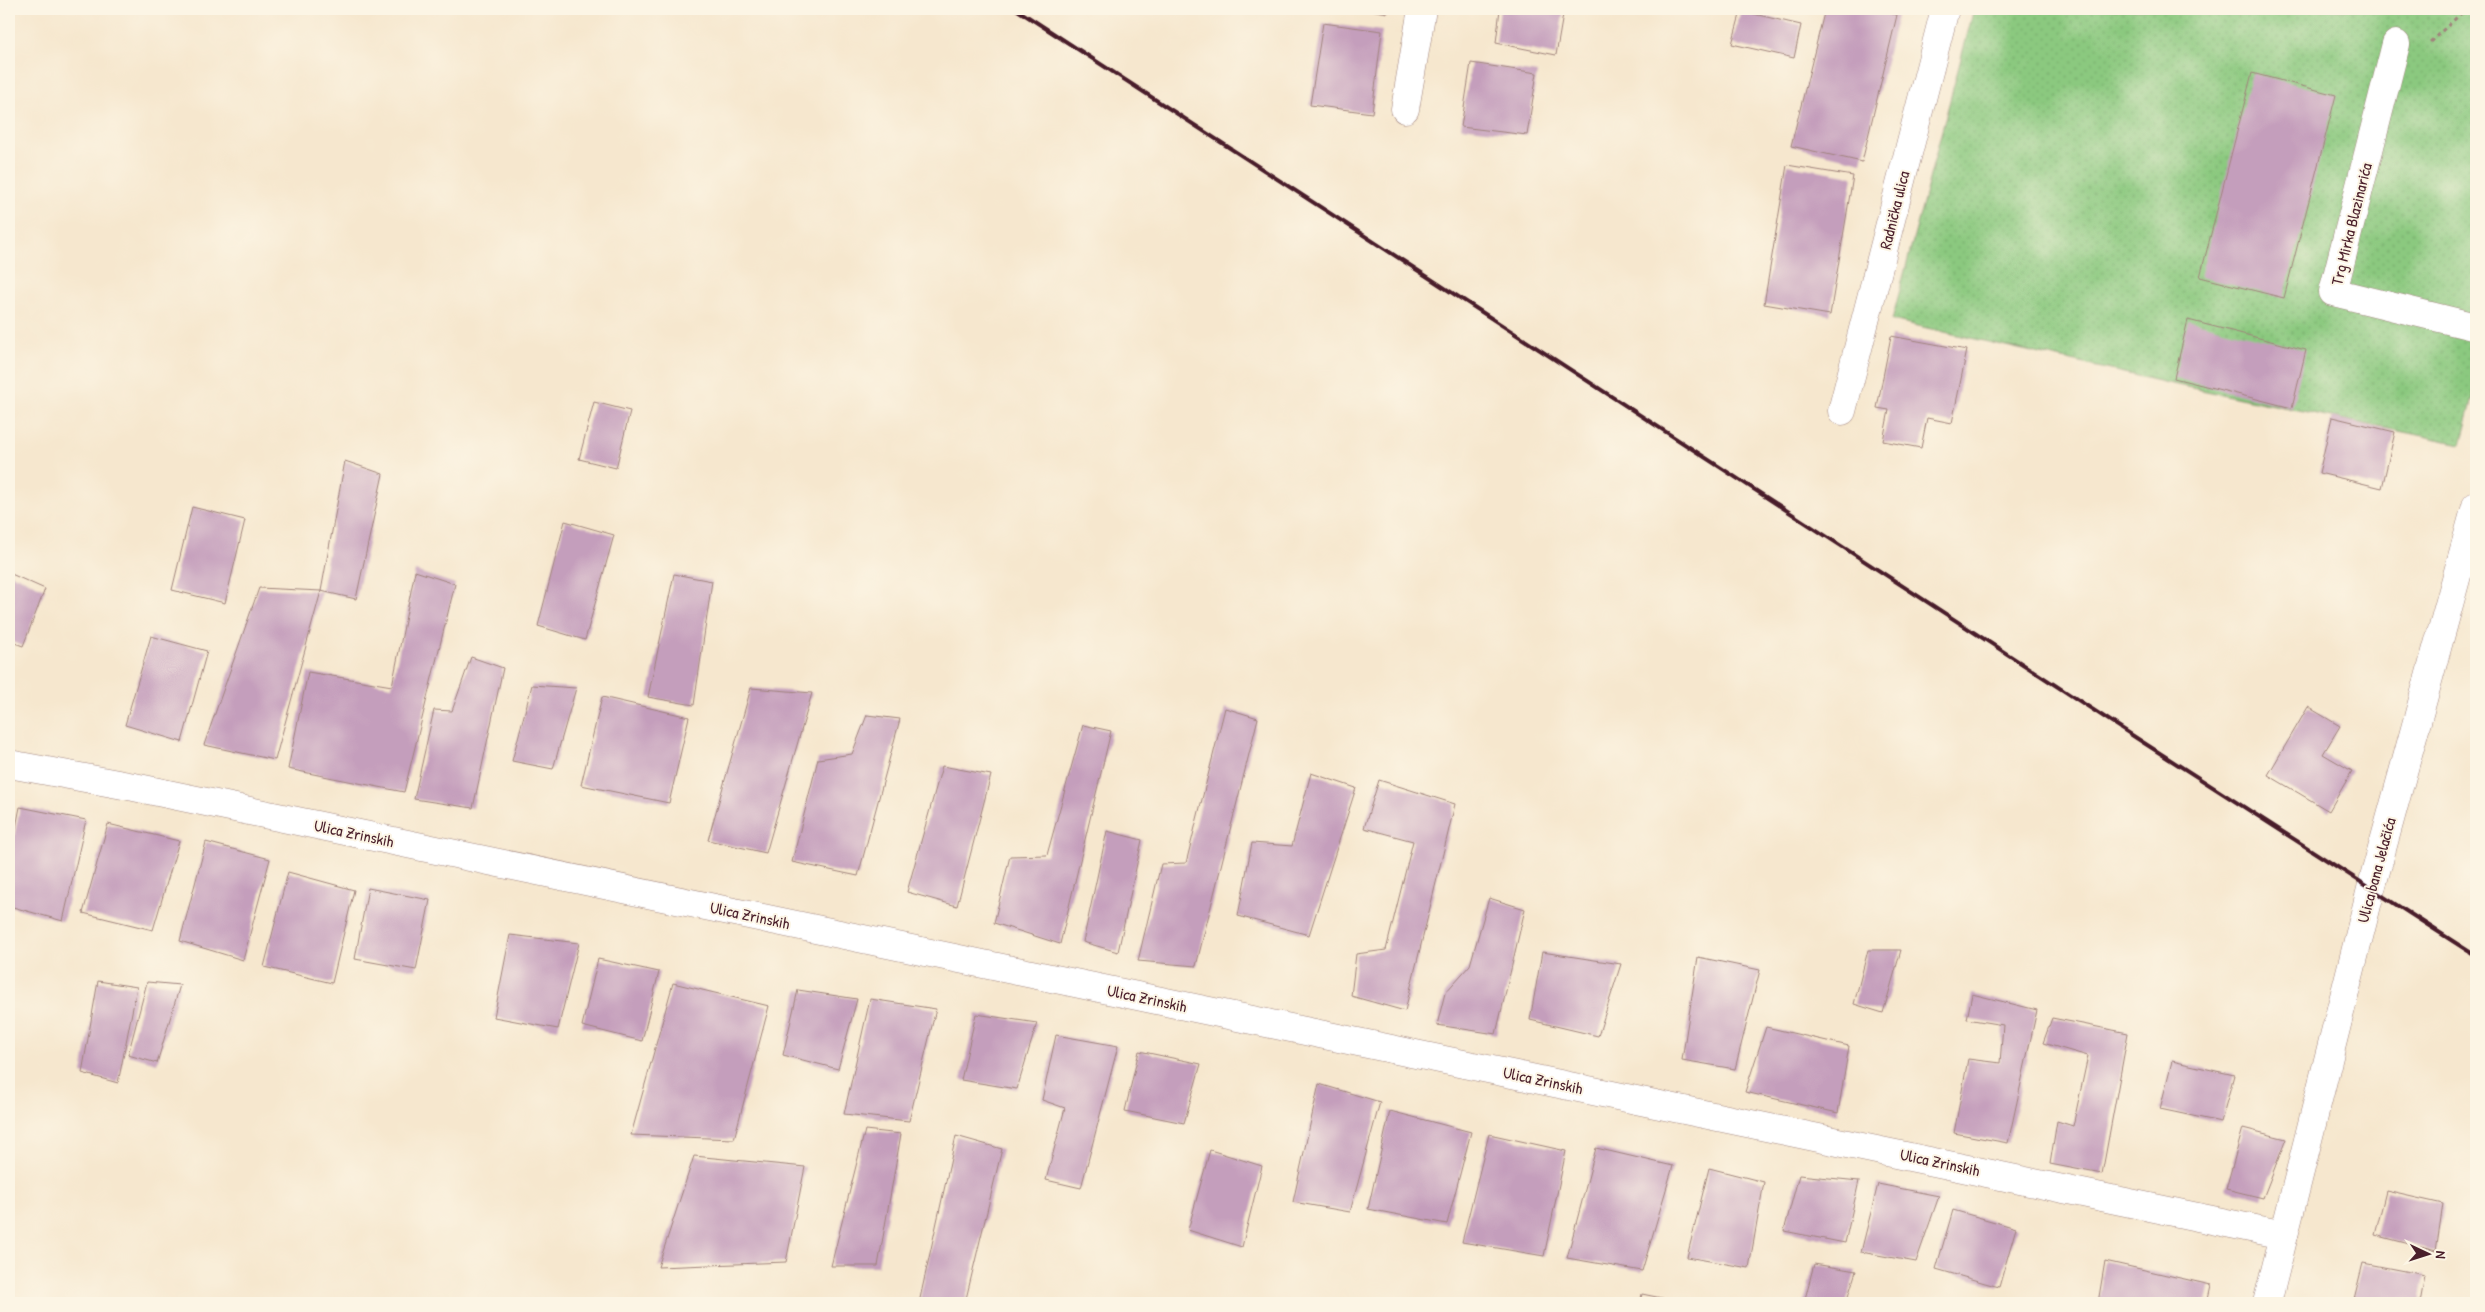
<svg xmlns="http://www.w3.org/2000/svg" width="2485" height="1312" viewBox="0 0 2485 1312" font-family="'Patrick Hand',sans-serif">
  <style>
    .park { fill: url(#park-dots); stroke: #6a7455 }
    .building { fill: #c49ebc }
    .lines { fill: none; stroke-linecap: round; stroke-linejoin: round }
    .minor-casing { stroke: #a0837c; stroke-width: 29 }
    .major-casing { stroke: #a0837c; stroke-width: 29 }
    .path { stroke: #a0837c; stroke-width: 3; stroke-dasharray: 4 4; stroke-linecap: butt }
    .minor { stroke: #fff; stroke-width: 28 }
    .major { stroke: #fff; stroke-width: 28 }
    .rail { stroke: #4a1f2b; stroke-width: 4 }
    .labels { text-anchor: middle; dominant-baseline: central; stroke-width: 4; stroke-linejoin: round; paint-order: stroke }
    .street-label { font-size: 16px; fill: #4a1f2b; stroke: #fcf5e5 }
  </style>
  <defs>
    <pattern id="park-dots" width="8" height="8" patternUnits="userSpaceOnUse" patternTransform="scale(1.25)"><rect width="8" height="8" fill="#8bc97f"/><path d="M2 2h.1M6 6h.1" fill="none" stroke="#79ac6e" stroke-width="1.8" stroke-linecap="round"/></pattern>
  </defs>
  <rect width="100%" height="100%" fill="#fcf5e5"/>
  <filter id="ink" filterUnits="userSpaceOnUse"><feTurbulence type="fractalNoise" baseFrequency=".02" numOctaves="2"/><feDisplacementMap in="SourceGraphic" scale="10" xChannelSelector="R" yChannelSelector="G"/><feConvolveMatrix kernelMatrix="1 2 1 2 8 2 1 2 1" color-interpolation-filters="sRGB"/></filter>
  <filter id="wash" filterUnits="userSpaceOnUse"><feTurbulence type="fractalNoise" baseFrequency=".0096" numOctaves="4" result="noise"/><feDisplacementMap in="SourceGraphic" scale="20" xChannelSelector="R" yChannelSelector="G"/><feGaussianBlur stdDeviation="1.12" result="paint"/><feColorMatrix in="noise" values="0 0 0 0 0 0 0 0 0 0 0 0 0 0 0 0 0 1.4 0 .05"/><feComposite in="paint" operator="in"/></filter>
  <g filter="url(#wash)">
    <rect width="100%" height="100%" fill="#f6e7ce"/>
    <!-- park -->
    <polygon class="park" points="1974,9 2476,9 2476,387 2461,444 2163,382 1892,320"/>
    <g id="blocks">
      <!-- building -->
      <g class="building">
        <polygon points="1365,9 1388,9 1388,13"/>
        <polygon points="1500,9 1564,9 1556,55 1496,43"/>
        <polygon points="1825,9 1873,9 1897,15 1862,162 1791,146"/>
        <polygon points="1741,11 1801,25 1794,58 1732,44"/>
        <polygon points="1323,23 1382,31 1372,113 1310,105"/>
        <polygon points="1471,63 1537,73 1527,135 1461,127"/>
        <polygon points="2252,73 2336,95 2284,298 2200,277"/>
        <polygon points="1787,165 1853,176 1830,315 1764,304"/>
        <polygon points="2188,320 2306,350 2292,408 2174,378"/>
        <polygon points="1891,336 1967,350 1952,423 1927,418 1921,448 1883,441 1889,410 1877,408"/>
        <polygon points="594,402 630,411 616,468 579,459"/>
        <polygon points="2332,417 2395,432 2382,488 2319,473"/>
        <polygon points="345,461 383,474 356,599 321,591"/>
        <polygon points="192,507 245,520 225,603 172,590"/>
        <polygon points="565,521 614,535 585,640 538,626"/>
        <polygon points="415,571 455,584 404,792 288,769 308,672 392,686"/>
        <polygon points="9,573 45,589 23,646 9,641"/>
        <polygon points="674,574 712,581 694,705 648,697"/>
        <polygon points="259,588 321,591 275,760 204,745"/>
        <polygon points="151,636 207,651 182,742 125,725"/>
        <polygon points="471,657 503,668 473,808 414,799 434,710 452,711"/>
        <polygon points="532,685 576,688 553,769 512,761"/>
        <polygon points="751,688 812,693 766,853 708,840"/>
        <polygon points="602,697 689,717 669,803 581,785"/>
        <polygon points="2308,707 2340,726 2323,754 2352,771 2329,811 2268,775"/>
        <polygon points="1225,708 1258,718 1196,966 1138,961 1161,864 1186,863"/>
        <polygon points="867,715 900,719 858,876 792,862 818,759 852,754"/>
        <polygon points="1083,725 1111,731 1060,944 994,923 1010,856 1047,855"/>
        <polygon points="942,766 991,775 957,906 907,892"/>
        <polygon points="1311,773 1356,788 1309,935 1238,916 1252,843 1292,846"/>
        <polygon points="1379,780 1455,804 1405,1011 1351,996 1356,954 1386,950 1413,841 1364,828"/>
        <polygon points="20,807 86,820 63,921 9,906 9,863"/>
        <polygon points="108,824 179,841 153,930 83,913"/>
        <polygon points="1107,831 1142,840 1118,952 1083,942"/>
        <polygon points="206,842 270,859 243,960 180,941"/>
        <polygon points="288,872 354,890 332,983 264,967"/>
        <polygon points="368,888 430,900 416,970 355,959"/>
        <polygon points="1489,898 1525,909 1496,1034 1437,1025 1445,993 1470,965"/>
        <polygon points="510,935 579,943 558,1029 494,1017"/>
        <polygon points="1868,950 1901,950 1883,1013 1854,1004"/>
        <polygon points="1542,952 1621,964 1598,1036 1530,1020"/>
        <polygon points="1698,957 1760,970 1735,1069 1682,1060"/>
        <polygon points="598,959 659,972 642,1041 582,1026"/>
        <polygon points="98,981 137,987 118,1083 82,1073"/>
        <polygon points="147,982 180,985 157,1063 128,1055"/>
        <polygon points="673,983 769,1006 734,1139 631,1135"/>
        <polygon points="798,990 857,999 838,1069 783,1055"/>
        <polygon points="1972,994 2037,1010 2008,1143 1954,1133 1968,1059 2000,1063 2003,1025 1967,1019"/>
        <polygon points="870,999 936,1009 909,1121 844,1114"/>
        <polygon points="976,1014 1037,1023 1017,1089 961,1080"/>
        <polygon points="2052,1018 2128,1033 2102,1174 2050,1164 2057,1121 2073,1126 2088,1056 2043,1043"/>
        <polygon points="1766,1027 1849,1046 1838,1113 1745,1092"/>
        <polygon points="1056,1035 1118,1046 1081,1188 1046,1180 1065,1108 1042,1100"/>
        <polygon points="1139,1051 1201,1064 1184,1123 1125,1111"/>
        <polygon points="2172,1061 2234,1075 2221,1122 2160,1109"/>
        <polygon points="1319,1084 1380,1102 1350,1212 1293,1202"/>
        <polygon points="1390,1111 1471,1132 1447,1224 1368,1209"/>
        <polygon points="2243,1128 2286,1139 2263,1198 2226,1189"/>
        <polygon points="865,1130 901,1134 878,1266 831,1266"/>
        <polygon points="1489,1134 1566,1151 1544,1256 1462,1242"/>
        <polygon points="956,1136 1002,1149 965,1303 919,1303"/>
        <polygon points="1596,1148 1673,1166 1642,1271 1567,1258"/>
        <polygon points="1210,1150 1262,1166 1242,1247 1188,1230"/>
        <polygon points="694,1156 805,1167 786,1262 658,1267"/>
        <polygon points="1709,1168 1764,1182 1749,1268 1687,1257"/>
        <polygon points="1799,1175 1859,1181 1845,1243 1784,1231"/>
        <polygon points="1878,1184 1939,1196 1916,1262 1861,1252"/>
        <polygon points="2386,1191 2443,1204 2436,1251 2375,1235"/>
        <polygon points="1953,1210 2016,1228 1999,1287 1936,1269"/>
        <polygon points="2105,1261 2211,1285 2207,1303 2098,1303"/>
        <polygon points="2363,1263 2425,1275 2420,1303 2353,1303"/>
        <polygon points="1814,1264 1856,1271 1846,1303 1804,1303"/>
        <polygon points="1642,1294 1681,1302 1681,1303 1640,1303"/>
      </g>
    </g>
  </g>
  <g filter="url(#ink)">
    <use href="#blocks" fill-opacity="0" stroke="#a0837c" stroke-width="1"/>
    <g class="lines">
      <!-- minor casing -->
      <g class="minor-casing">
        <g id="minor">
          <polyline points="2396,44 2333,292 2476,327"/>
          <polyline points="1405,109 1422,9"/>
          <polyline points="1842,411 1945,9"/>
          <polyline points="9,764 134,787 2284,1235"/>
        </g>
      </g>
      <!-- major casing -->
      <g class="major-casing">
        <polyline id="major" points="2267,1303 2371,889 2476,506"/>
      </g>
      <!-- path -->
      <polyline class="path" points="2430,42 2466,9"/>
      <!-- minor -->
      <use href="#minor" class="minor"/>
      <!-- major -->
      <use href="#major" class="major"/>
      <!-- rail -->
      <polyline class="rail" points="1016,9 2141,741 2476,956"/>
    </g>
  </g>
  <g class="labels">
    <!-- street labels -->
    <g class="street-label">
      <text transform="translate(1894 210) rotate(-76)">Radnička ulica</text>
      <text transform="translate(2351 224) rotate(-76)">Trg Mirka Blazinarića</text>
      <text transform="translate(354 833) rotate(12)">Ulica Zrinskih</text>
      <text transform="translate(2376 870) rotate(-75)">Ulica bana Jelačića</text>
      <text transform="translate(750 915) rotate(12)">Ulica Zrinskih</text>
      <text transform="translate(1147 998) rotate(12)">Ulica Zrinskih</text>
      <text transform="translate(1543 1080) rotate(12)">Ulica Zrinskih</text>
      <text transform="translate(1940 1162) rotate(12)">Ulica Zrinskih</text>
    </g>
  </g>
  <!-- margin -->
  <rect width="2485" height="1312" fill="none" stroke="#fcf5e5" stroke-width="30"/>
  <!-- north arrow -->
  <g transform="translate(2428 1254) rotate(94)" stroke="#fcf5e5" stroke-width="4" paint-order="stroke">
  <path d="M0-4L9 19L0 12L-9 19Z" fill="#4a1f2b"/>
  <text y="-8" font-size="14" font-weight="bold" text-anchor="middle" fill="#4a1f2b">N</text>
  </g>
</svg>
